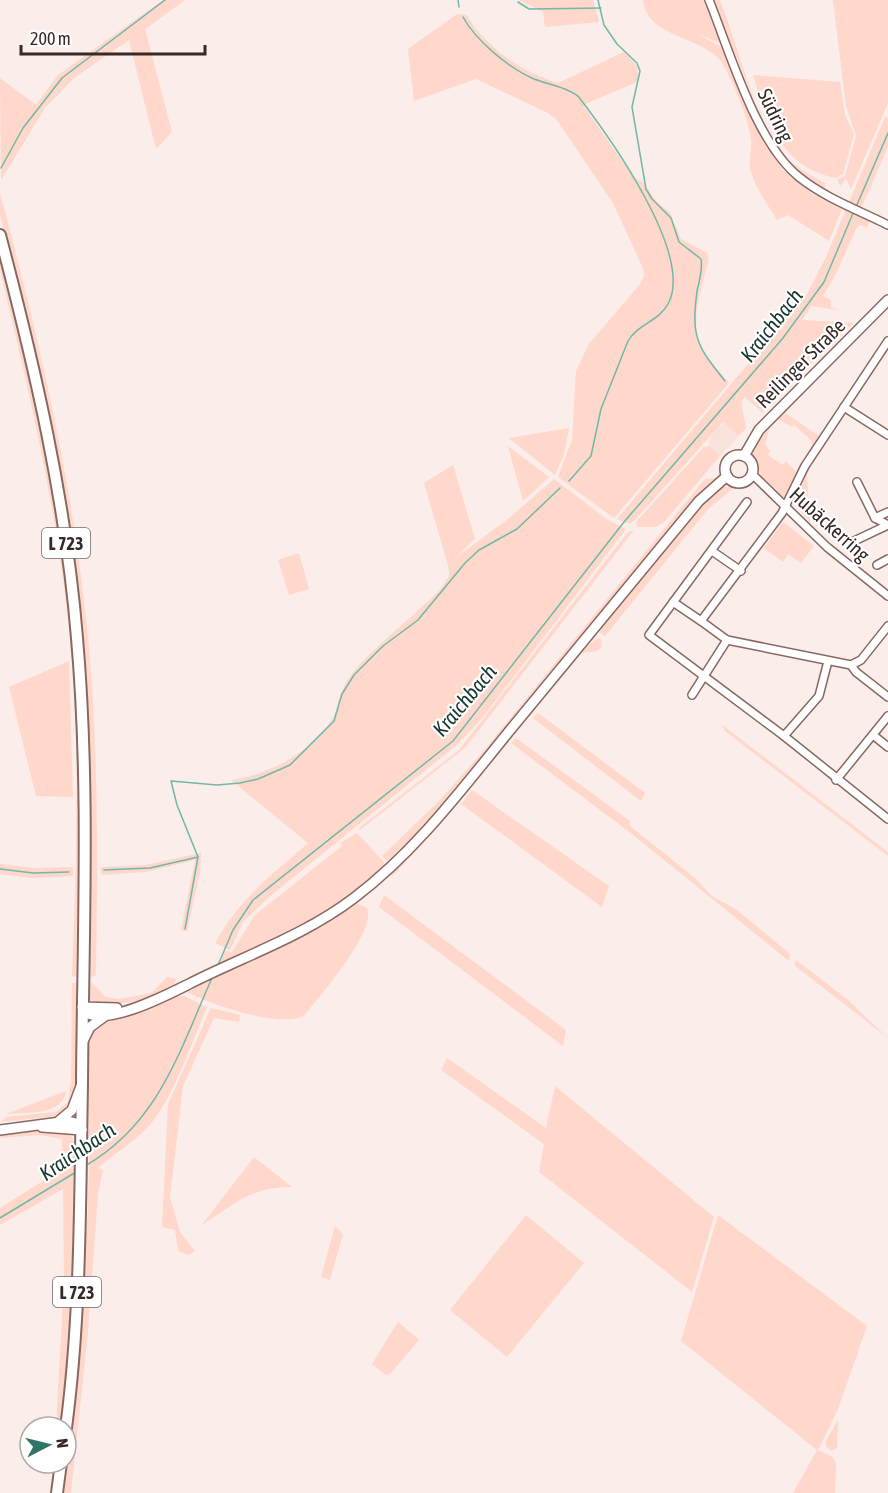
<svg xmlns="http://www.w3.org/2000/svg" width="888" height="1493" viewBox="0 0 888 1493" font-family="'Asap Condensed',sans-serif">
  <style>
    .built { fill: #fae1d9 }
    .green { fill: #ffd7cb }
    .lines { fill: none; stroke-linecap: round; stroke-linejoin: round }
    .stream { stroke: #72b8a7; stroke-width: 1.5 }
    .street-casing { stroke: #876961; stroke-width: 10 }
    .secondary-casing { stroke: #876961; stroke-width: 12 }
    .primary-casing { stroke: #876961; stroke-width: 14 }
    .street { stroke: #fff; stroke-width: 7 }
    .secondary { stroke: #fff; stroke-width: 9 }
    .primary { stroke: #fff; stroke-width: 10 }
    .labels { text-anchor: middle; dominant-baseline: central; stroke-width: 4.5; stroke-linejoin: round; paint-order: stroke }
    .shield { fill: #fefefe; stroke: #726967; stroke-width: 1.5 }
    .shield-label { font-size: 18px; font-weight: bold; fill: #362926 }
    .street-label { font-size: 20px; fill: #362926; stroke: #fefefe }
    .water-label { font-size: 21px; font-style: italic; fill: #15372f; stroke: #fefefe }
  </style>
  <rect width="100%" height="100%" fill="#fbede9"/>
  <!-- built -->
  <polygon class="built" points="724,423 739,436 720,456 709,446 709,442 713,433"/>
  <!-- green -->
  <g class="green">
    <polygon points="163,0 185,0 145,29 172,132 156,149 129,40 74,78 45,108 1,180 0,78 36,105 58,75"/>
    <polygon points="519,0 593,0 599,22 545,27 543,12"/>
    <path d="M643 0H705L723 44 697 34 724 48 767 147 784 171 812 194 842 209 829 241 788 215 777 220C768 205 756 189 751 172 748 162 752 150 751 140 750 123 730 72 719 59 697 35 647 37 643 0Z"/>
    <path d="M713 0H720C737 42 756 122 783 154 795 168 810 174 825 183V187L822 189 793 167 770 138Z"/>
    <polygon points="833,0 888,0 888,103 851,189 846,179 840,186 837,179 845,176 856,136 846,106"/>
    <path d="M457 14 466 15C489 50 519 70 558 83L624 52 637 66 639 81 583 105 634 178 644 183 656 201 670 213 681 239 707 253 709 259C702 286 688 323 702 351 709 362 721 373 729 383L614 518 558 477 572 440 576 371 589 344 640 284 644 276 643 268 613 203 557 120 548 113 476 79 414 101 408 49Z"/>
    <path d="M753 75 840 82 845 115 854 134 843 174 836 178C782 168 767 121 753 75Z"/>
    <polygon points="885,117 888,118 888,147 863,204 855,214 869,221 867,228 860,225 856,229 834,278 823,296 831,300 831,307 839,310 811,306 802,320 853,323 770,405 764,407 763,413 745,397 741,402 746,428 739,436 723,422 634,521 630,524 617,519 807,294 825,259"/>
    <path d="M0 193C35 324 67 458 83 593 99 719 98 849 96 975L91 977C89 830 90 684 70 538 55 429 26 322 0 214Z"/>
    <path d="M0 248 32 376 64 548 75 659 81 821 76 977 72 976C76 871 80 764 72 659 61 527 31 399 0 270Z"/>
    <polygon points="784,412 819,436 802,462 812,445 811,440 794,425 792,427 778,419"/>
    <polygon points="770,427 765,444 770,451 768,455 783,465 786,461 798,474 783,498 757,473 757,461 751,454 754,445"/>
    <polygon points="569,428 564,454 555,475 509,438"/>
    <polygon points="508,446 549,477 523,501"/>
    <polygon points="709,446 720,456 663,523 655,527 637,527 636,522 704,447"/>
    <path d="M453 465 475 539 454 559 508 519 554 479 608 520 626 529 483 717 458 744 269 897 243 922 230 950 215 943C242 896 269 878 308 843L231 780C268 775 310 753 331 721 336 714 337 704 340 695 344 684 354 670 363 661 387 637 415 614 440 590L449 576V569L424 483Z"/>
    <polygon points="807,475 810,523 794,502"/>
    <polygon points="715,478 701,492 431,820 387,861 382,856 439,801 486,748 694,492 705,479"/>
    <polygon points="721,487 734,487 708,509 605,636 600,633 602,626 694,515"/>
    <polygon points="783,522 814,546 801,563 788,554 783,562 764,548"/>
    <polygon points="634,530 465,748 360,830 359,828 459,750 628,532"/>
    <polygon points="299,553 309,589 289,595 278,560"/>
    <polygon points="596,639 601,639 602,647 597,651 582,653 440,824 391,878 394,871 438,824 577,655"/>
    <polygon points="69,661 73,797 36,796 9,687"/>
    <polygon points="538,713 645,793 641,801 533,718"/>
    <polygon points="721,724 888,852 888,856 725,731"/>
    <polygon points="516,738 630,821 630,826 695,878 712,896 737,910 790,954 789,961 632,834 511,743"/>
    <polygon points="472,790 609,886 602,907 461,804"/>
    <polygon points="357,833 384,862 385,867 341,902 301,927 220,964 225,951 232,952 255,915 342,846 340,843"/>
    <polygon points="201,853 200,872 187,931 181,930 195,860 145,872 101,875 101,867 145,865"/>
    <polygon points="0,864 34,868 73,867 73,876 32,878 0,874"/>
    <polygon points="384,895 566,1030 563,1046 379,907"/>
    <path d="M355 903 367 908C377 931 319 997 304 1016 279 1028 212 1005 187 992L309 931Z"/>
    <polygon points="796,960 848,1000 888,1038 794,965"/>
    <path d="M167 977 176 979 173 989C146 1000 125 1005 95 1004L90 999 91 982 106 997 119 999 151 993Z"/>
    <path d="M72 983H76C76 1018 88 1094 58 1116L0 1122 7 1117 56 1112 68 1102 71 1081Z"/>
    <path d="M176 996H184L207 1007C192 1042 173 1099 148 1127 133 1143 114 1153 98 1168L103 1170 98 1194 88 1332 71 1493H64C75 1421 80 1348 84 1275 87 1227 90 1178 89 1129 89 1109 84 1040 96 1026 102 1019 161 1004 176 996Z"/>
    <polygon points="211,1008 240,1015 239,1022 214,1018 183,1086 170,1197 180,1232 195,1251 188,1255 178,1251 175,1230 162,1227 168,1104"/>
    <polygon points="447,1058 546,1128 555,1086 714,1217 692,1292 539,1172 544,1144 441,1070"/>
    <path d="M66 1091C63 1116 26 1112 6 1114Z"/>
    <polygon points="31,1130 67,1133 71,1135 74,1142 72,1319 62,1427 56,1427 64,1281 63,1189 0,1225 0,1208 62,1169 62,1139 40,1135 0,1138 0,1134"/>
    <path d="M254 1157 292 1187C252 1186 233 1205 201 1226Z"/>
    <polygon points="526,1215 584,1263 507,1357 450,1310"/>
    <polygon points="718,1215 867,1326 838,1409 818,1450 833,1457 836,1464 835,1493 793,1493 817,1450 681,1341"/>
    <polygon points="335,1226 343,1234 330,1280 321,1277"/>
    <polygon points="398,1322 419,1340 390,1374 386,1375 372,1364"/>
    <polygon points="838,1420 837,1448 831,1451 826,1446 826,1441"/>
  </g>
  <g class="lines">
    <!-- stream -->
    <g class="stream">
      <polyline points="458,0 459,7"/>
      <path d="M598 0 604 25 617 44 637 63 640 71 632 107 646 189 652 199 671 218 679 242 701 259C703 270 699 281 697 291 691 338 697 346 725 381"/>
      <polyline points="518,2 529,9 601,8"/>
      <path d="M463 17C476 41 509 68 534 79 549 85 564 86 578 96 608 135 695 255 668 304 659 321 637 325 628 341L601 409 591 456 569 481"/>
      <polyline points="1,168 23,128 62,78 165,0"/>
      <polyline points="856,207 888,133"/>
      <polyline points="198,857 177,805 171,781 217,785 240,783 258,779 290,765 334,721 342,694 354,675 383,646 418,620 465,563 479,550 517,529 560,488"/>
      <polyline points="0,869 33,873 69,872"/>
      <polyline points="104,870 150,868 198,857 185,929"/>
      <polyline points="218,965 233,930 253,900 453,741 624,522 783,338 824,282 854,211"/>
      <path d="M85 1166C159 1123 179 1052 212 978"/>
      <polyline points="0,1218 76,1172"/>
    </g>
    <!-- street casing -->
    <g class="street-casing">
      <g id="street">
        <path d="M709 0C730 52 756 143 799 177 825 198 858 210 888 225"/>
        <polyline points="888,341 805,466 782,513 701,621 727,640 851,665 861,660 888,626"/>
        <polyline points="844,407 888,435"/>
        <polyline points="752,474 827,547 888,596"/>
        <polyline points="857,482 875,518 888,525"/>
        <polyline points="747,502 649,635 784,736 888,819"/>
        <polyline points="875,518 888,512"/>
        <polyline points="852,542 888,525"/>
        <polyline points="712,551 741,571"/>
        <polyline points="877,565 888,559"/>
        <polyline points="673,602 701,621"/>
        <polyline points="851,665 856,672 888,697"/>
        <polyline points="692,695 727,640"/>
        <polyline points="873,735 888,747"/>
        <polyline points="784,736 819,696 828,661"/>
        <polyline points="836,780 888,716"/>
      </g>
    </g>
    <!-- secondary casing -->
    <g class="secondary-casing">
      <g id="secondary">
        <circle cx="739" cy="469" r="14"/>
        <polyline points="744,456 759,430 888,300"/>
        <polyline points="82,1007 117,1008"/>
        <path d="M83 1011C104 1028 167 995 189 984 244 956 304 936 354 898 416 851 462 789 511 729 574 653 636 577 699 501L727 476"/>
        <polyline points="83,1041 90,1027 105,1016"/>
        <polyline points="59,1121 72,1110 81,1086"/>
        <polyline points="42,1127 82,1130"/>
        <polyline points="0,1130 68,1121 76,1123 82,1130"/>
      </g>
    </g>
    <!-- primary casing -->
    <g class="primary-casing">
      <g id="primary">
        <path d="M0 235C35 368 66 501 77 638 90 786 83 935 82 1084 80 1198 81 1314 66 1428"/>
        <polyline points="57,1493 61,1463"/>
      </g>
    </g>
    <!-- street -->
    <use href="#street" class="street"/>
    <!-- secondary -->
    <use href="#secondary" class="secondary"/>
    <!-- primary -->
    <use href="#primary" class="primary"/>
  </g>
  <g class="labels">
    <!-- shield labels -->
    <g class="shield">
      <rect x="42" y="528" width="48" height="30" rx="4.5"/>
      <rect x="53" y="1277" width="48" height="30" rx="4.5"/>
    </g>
    <g class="shield-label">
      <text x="66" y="543">L 723</text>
      <text x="77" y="1292">L 723</text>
    </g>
    <!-- street labels -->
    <g class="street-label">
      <text transform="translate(776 115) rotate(64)">Südring</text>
      <text transform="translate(800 363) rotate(-45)">Reilinger Straße</text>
      <text transform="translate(830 524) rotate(42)">Hubäckerring</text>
    </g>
    <!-- water labels -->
    <g class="water-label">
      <text transform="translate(771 325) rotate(-52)">Kraichbach</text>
      <text transform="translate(464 700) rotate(-50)">Kraichbach</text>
      <text transform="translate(77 1151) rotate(-34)">Kraichbach</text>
    </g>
  </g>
  <!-- north arrow -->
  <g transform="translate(48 1445) rotate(83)"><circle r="28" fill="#fefefe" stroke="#aea9a8" stroke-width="1.5"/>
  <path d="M0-4.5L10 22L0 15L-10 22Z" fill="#327566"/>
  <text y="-9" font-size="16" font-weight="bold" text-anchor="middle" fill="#362926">N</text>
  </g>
  <!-- scale -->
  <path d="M21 45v9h184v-9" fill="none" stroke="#362926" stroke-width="3"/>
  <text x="30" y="45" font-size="18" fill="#362926" stroke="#fefefe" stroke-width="4.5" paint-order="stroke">200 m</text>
</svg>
